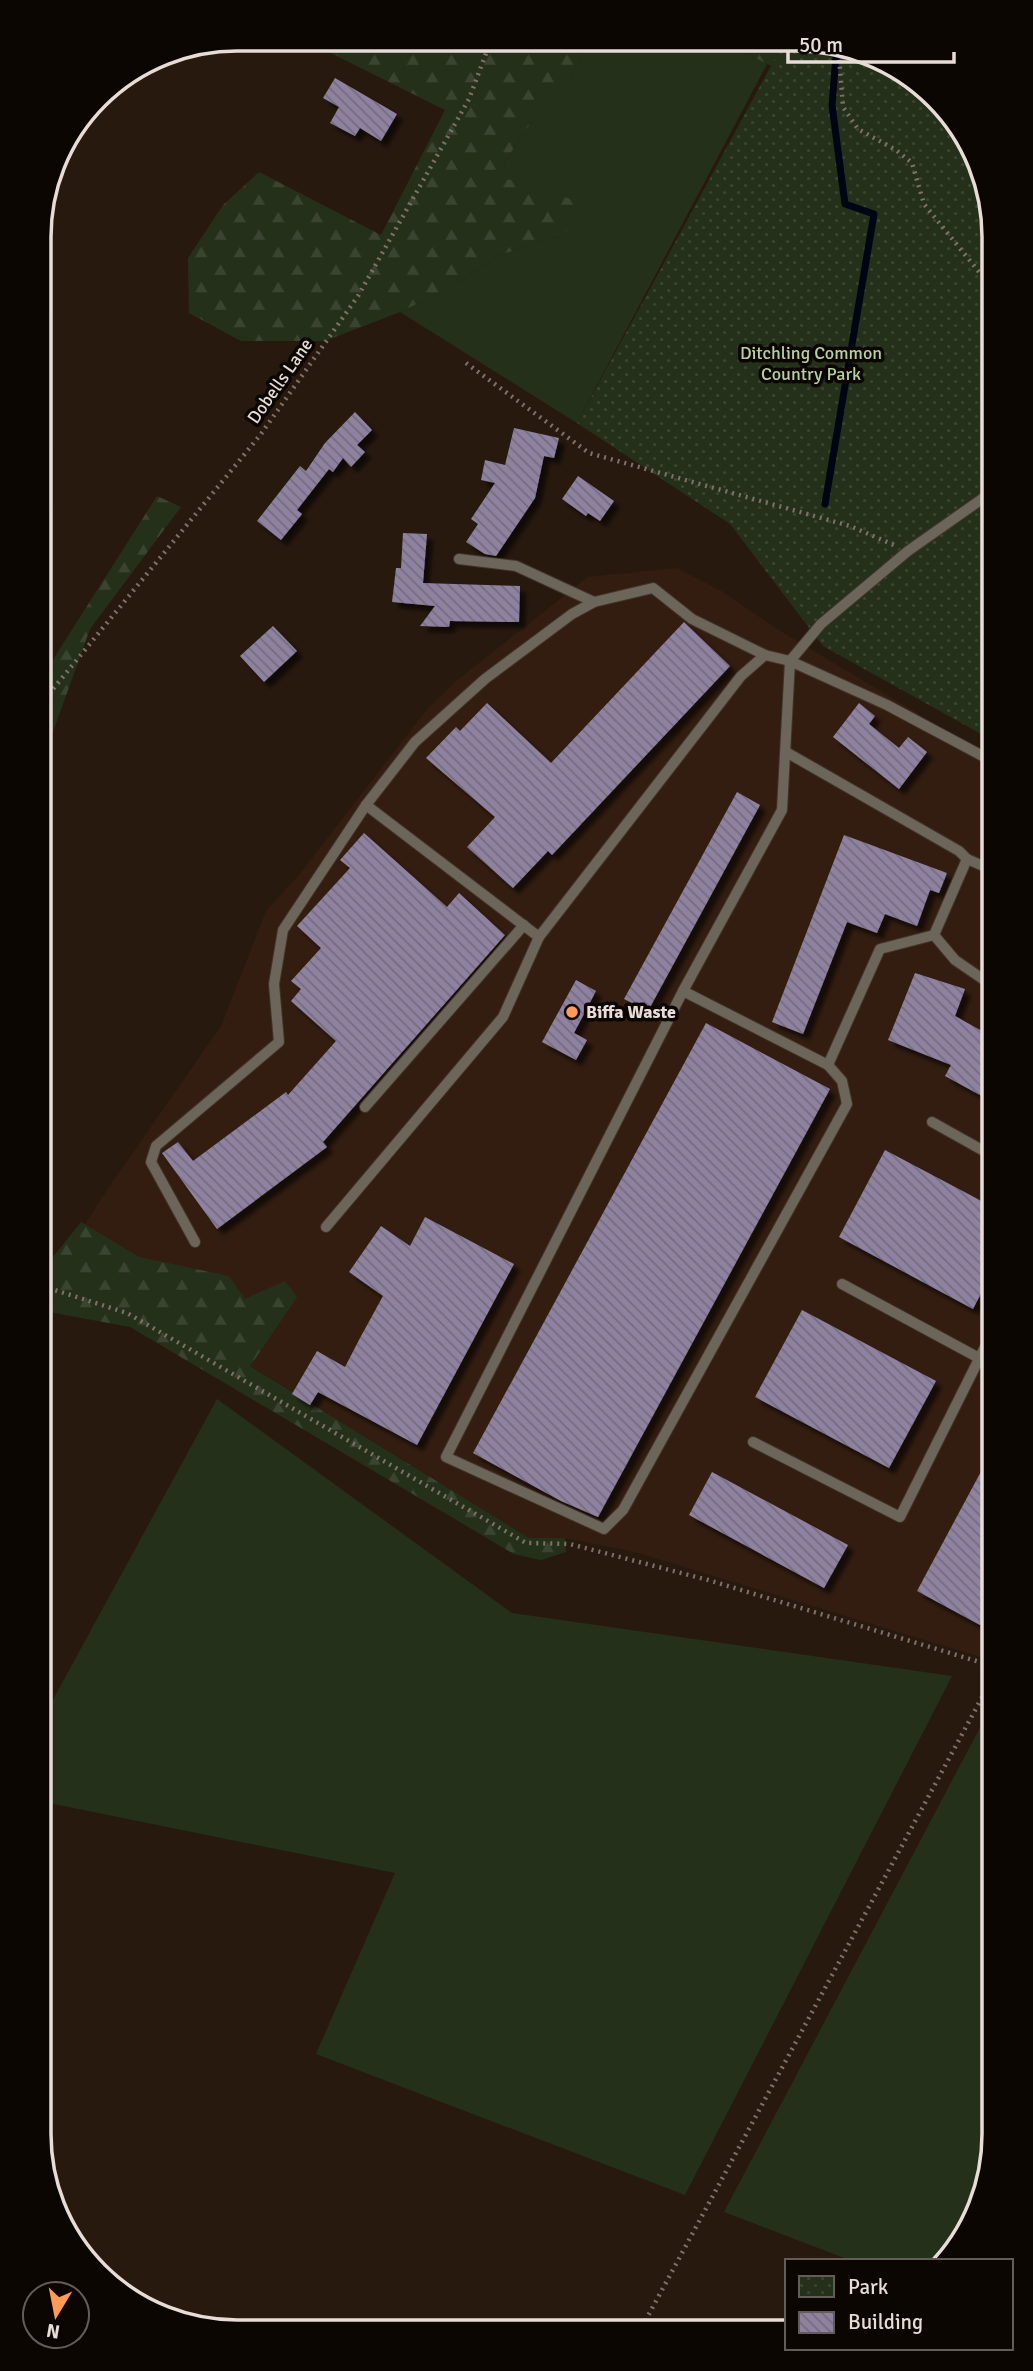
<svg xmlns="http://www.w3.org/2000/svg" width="1033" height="2371" viewBox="0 0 1033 2371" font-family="Signika,sans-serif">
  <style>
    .built { fill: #331d11 }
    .grass { fill: #25301a }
    .forest { fill: url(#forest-firs) }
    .park { fill: url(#park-dots) }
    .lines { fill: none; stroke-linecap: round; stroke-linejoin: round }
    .stream { stroke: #000516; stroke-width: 7 }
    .building { fill: url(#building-back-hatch); filter: url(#shadow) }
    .lane-casing { stroke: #43342b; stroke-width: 12 }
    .path { stroke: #7e7169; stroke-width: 4.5; stroke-dasharray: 2 5; stroke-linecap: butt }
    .lane { stroke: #6b6659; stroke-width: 10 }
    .poi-dot { fill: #fe9b59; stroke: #0c0603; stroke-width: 2.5 }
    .labels { text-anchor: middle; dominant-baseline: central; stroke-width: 7; stroke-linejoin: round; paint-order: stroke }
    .park-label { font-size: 18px; fill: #b6d19e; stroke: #0c0603 }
    .street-label { font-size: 18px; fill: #e7dcd6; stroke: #0c0603 }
    .poi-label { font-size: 18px; font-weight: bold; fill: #e7dcd6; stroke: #0c0603; text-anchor: start }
    .rim { fill: none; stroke: #e7dcd6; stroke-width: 3.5 }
  </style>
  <defs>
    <pattern id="forest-firs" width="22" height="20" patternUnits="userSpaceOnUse" patternTransform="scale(1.75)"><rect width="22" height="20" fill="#25301a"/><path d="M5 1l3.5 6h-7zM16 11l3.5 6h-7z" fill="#3a4430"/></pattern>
    <pattern id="park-dots" width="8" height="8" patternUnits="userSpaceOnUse" patternTransform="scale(1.75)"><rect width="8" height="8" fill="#25301a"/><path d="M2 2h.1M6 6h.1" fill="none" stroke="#3a4430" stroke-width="1.8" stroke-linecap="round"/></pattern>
    <pattern id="building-back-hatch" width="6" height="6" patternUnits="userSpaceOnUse" patternTransform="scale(1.75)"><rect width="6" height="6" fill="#8e82a0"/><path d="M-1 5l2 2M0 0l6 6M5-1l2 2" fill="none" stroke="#746c7e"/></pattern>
    <filter id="shadow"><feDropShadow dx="6" dy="6" stdDeviation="2" flood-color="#0009"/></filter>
  </defs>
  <rect width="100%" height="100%" fill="#28190f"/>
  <!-- built -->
  <polygon class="built" points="677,568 723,592 774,627 990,757 991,1660 635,1552 565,1538 529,1538 249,1365 50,1278 107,1190 221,1026 266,911 299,875 428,708 456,681 588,577"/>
  <!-- grass -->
  <g class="grass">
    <polygon points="588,41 722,42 767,64 577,423 400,312 445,291 500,255 560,236 537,190 506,179 504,164 525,130 569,82"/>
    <polygon points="217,1399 512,1613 952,1676 685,2195 316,2054 395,1873 44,1802 44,1716"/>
    <polygon points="993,1703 994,2147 980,2210 948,2261 852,2261 724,2212"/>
  </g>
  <!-- forest -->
  <g class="forest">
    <polygon points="374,39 588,41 569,82 525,130 504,164 507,179 574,200 573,225 560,236 500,255 445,291 400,312 325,341 241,341 189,313 188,258 223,205 259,172 381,235 445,110 327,51"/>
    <polygon points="722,42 784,42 771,66"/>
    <polygon points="157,496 181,507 90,629 41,765 40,680"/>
    <polygon points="81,1222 139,1257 229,1276 245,1299 285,1281 297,1297 250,1366 529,1538 565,1538 566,1552 541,1560 514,1554 130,1327 50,1312 42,1320 42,1271"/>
  </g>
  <!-- park -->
  <polygon class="park" points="784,42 834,42 936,96 988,186 990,739 823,646 730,524 577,423"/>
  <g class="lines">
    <!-- stream -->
    <polyline class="stream" points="825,504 874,214 845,204 832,105 837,44"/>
  </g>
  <!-- building -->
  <g class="building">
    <polygon points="335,78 397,114 381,141 360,128 355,136 330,123 339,107 323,98"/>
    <polygon points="355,412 372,430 357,445 365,452 351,467 343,458 333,472 329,469 297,510 302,514 281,540 257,521 300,466 306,471 325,443"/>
    <polygon points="514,428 559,438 554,458 544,456 535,498 496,556 485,554 466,542 478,524 471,519 495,483 481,480 485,460 505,465"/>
    <polygon points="578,476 614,501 600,521 588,513 586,516 562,499"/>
    <polygon points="403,533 427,534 423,583 520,586 519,622 450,621 449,627 420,626 435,606 392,602 396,568 401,568"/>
    <polygon points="684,622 730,666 552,855 548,851 513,888 467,847 495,817 426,758 456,727 460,731 487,703 551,763"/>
    <polygon points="273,626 297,651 264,682 240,656"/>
    <polygon points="859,703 875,716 869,724 899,748 908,737 927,752 899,789 833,737"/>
    <polygon points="737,792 760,805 648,1011 624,999"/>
    <polygon points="364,833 447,907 459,893 505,935 323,1142 327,1147 217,1229 162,1153 178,1142 193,1161 286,1092 288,1095 336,1041 291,1001 301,989 291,981 321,948 297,926 350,868 340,860"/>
    <polygon points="844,835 947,873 939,893 930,890 917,926 885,914 877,933 847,922 803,1034 772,1022"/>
    <polygon points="915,973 965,989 955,1016 991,1036 991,1101 945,1076 951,1065 888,1040"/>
    <polygon points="576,980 596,991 574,1033 587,1040 576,1060 542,1042"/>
    <polygon points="706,1023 830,1089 598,1517 561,1501 473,1453"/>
    <polygon points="885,1150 991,1206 991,1274 973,1309 839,1237"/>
    <polygon points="425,1217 514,1264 417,1445 318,1392 310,1405 292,1394 317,1351 345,1367 360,1338 383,1296 349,1272 381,1226 410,1246"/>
    <polygon points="802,1310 936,1381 889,1468 755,1397"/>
    <polygon points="992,1451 992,1602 980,1625 917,1591"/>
    <polygon points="712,1472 848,1545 824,1588 689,1515"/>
  </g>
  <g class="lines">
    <!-- lane casing -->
    <g class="lane-casing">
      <g id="lane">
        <polyline points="459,559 516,566 594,602"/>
        <polyline points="967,859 990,869"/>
        <polyline points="934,935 955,960 990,984"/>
        <polyline points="539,937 741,676 765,655"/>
        <polyline points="683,991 446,1457 604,1529 623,1510 847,1104 842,1081 828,1065 880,949 934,935 967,859 959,851 786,752"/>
        <polyline points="828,1065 683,991 782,810 790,661 887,705 990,760"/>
        <polyline points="365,1107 524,925"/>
        <polyline points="932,1122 991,1155"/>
        <polyline points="326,1227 503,1017 539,937 366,805"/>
        <polyline points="195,1242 151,1162 156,1146 279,1042 274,984 283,930 366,805 415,742 485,679 572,614 594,602 653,588 692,619 765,655 790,661 821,624 908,551 989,494"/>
        <polyline points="842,1284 979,1358"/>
        <polyline points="753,1442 900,1517 991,1335"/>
      </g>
    </g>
    <!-- path -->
    <g class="path">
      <polyline points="830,42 832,49 839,56 843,107 858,129 896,150 912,163 924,204 988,283"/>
      <polyline points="466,363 589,453 850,526 894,545"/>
      <polyline points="40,705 261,434 358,296 469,99 491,40"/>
      <polyline points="42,1286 127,1313 526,1543 570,1544 708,1580 993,1666"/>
      <polyline points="642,2327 993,1677"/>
    </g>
    <!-- lane -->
    <use href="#lane" class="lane"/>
  </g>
  <!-- markers -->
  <circle class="poi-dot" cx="572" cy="1012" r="7"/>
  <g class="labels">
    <!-- park labels -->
    <g class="park-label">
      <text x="811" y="353">Ditchling Common<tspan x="811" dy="21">Country Park</tspan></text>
    </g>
    <!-- street labels -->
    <g class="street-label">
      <text transform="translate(280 381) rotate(-55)">Dobells Lane</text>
    </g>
    <!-- poi labels -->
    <g class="poi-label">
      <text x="586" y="1012">Biffa Waste</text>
    </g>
  </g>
  <!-- crop -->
  <path d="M0 0H1033V2371H0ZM237 51H796A186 186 0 0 1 982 237V2134A186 186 0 0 1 796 2320H237A186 186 0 0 1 51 2134V237A186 186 0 0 1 237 51Z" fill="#0c0603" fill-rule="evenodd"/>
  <path class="rim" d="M237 51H796A186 186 0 0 1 982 237V2134A186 186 0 0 1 796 2320H237A186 186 0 0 1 51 2134V237A186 186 0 0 1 237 51Z"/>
  <!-- legend -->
  <rect x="785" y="2259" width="228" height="91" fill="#0c0603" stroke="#645c57" stroke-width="2"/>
  <rect x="799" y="2276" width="35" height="21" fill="url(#park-dots)" stroke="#645c57" stroke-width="2"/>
  <text x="848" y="2294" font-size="21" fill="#e7dcd6">Park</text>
  <rect x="799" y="2312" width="35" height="21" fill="url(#building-back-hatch)" stroke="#645c57" stroke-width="2"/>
  <text x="848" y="2329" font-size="21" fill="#e7dcd6">Building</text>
  <!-- north arrow -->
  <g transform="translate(56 2315) rotate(190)"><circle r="33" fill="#0c0603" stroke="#645c57" stroke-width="2"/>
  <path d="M0-5L12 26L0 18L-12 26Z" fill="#fe9b59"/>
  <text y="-10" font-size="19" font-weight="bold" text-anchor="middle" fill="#e7dcd6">N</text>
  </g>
  <!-- scale -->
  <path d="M788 52v10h166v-10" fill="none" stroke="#e7dcd6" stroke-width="3.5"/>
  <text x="799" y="52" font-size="21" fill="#e7dcd6" stroke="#0c0603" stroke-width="5" paint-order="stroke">50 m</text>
</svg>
